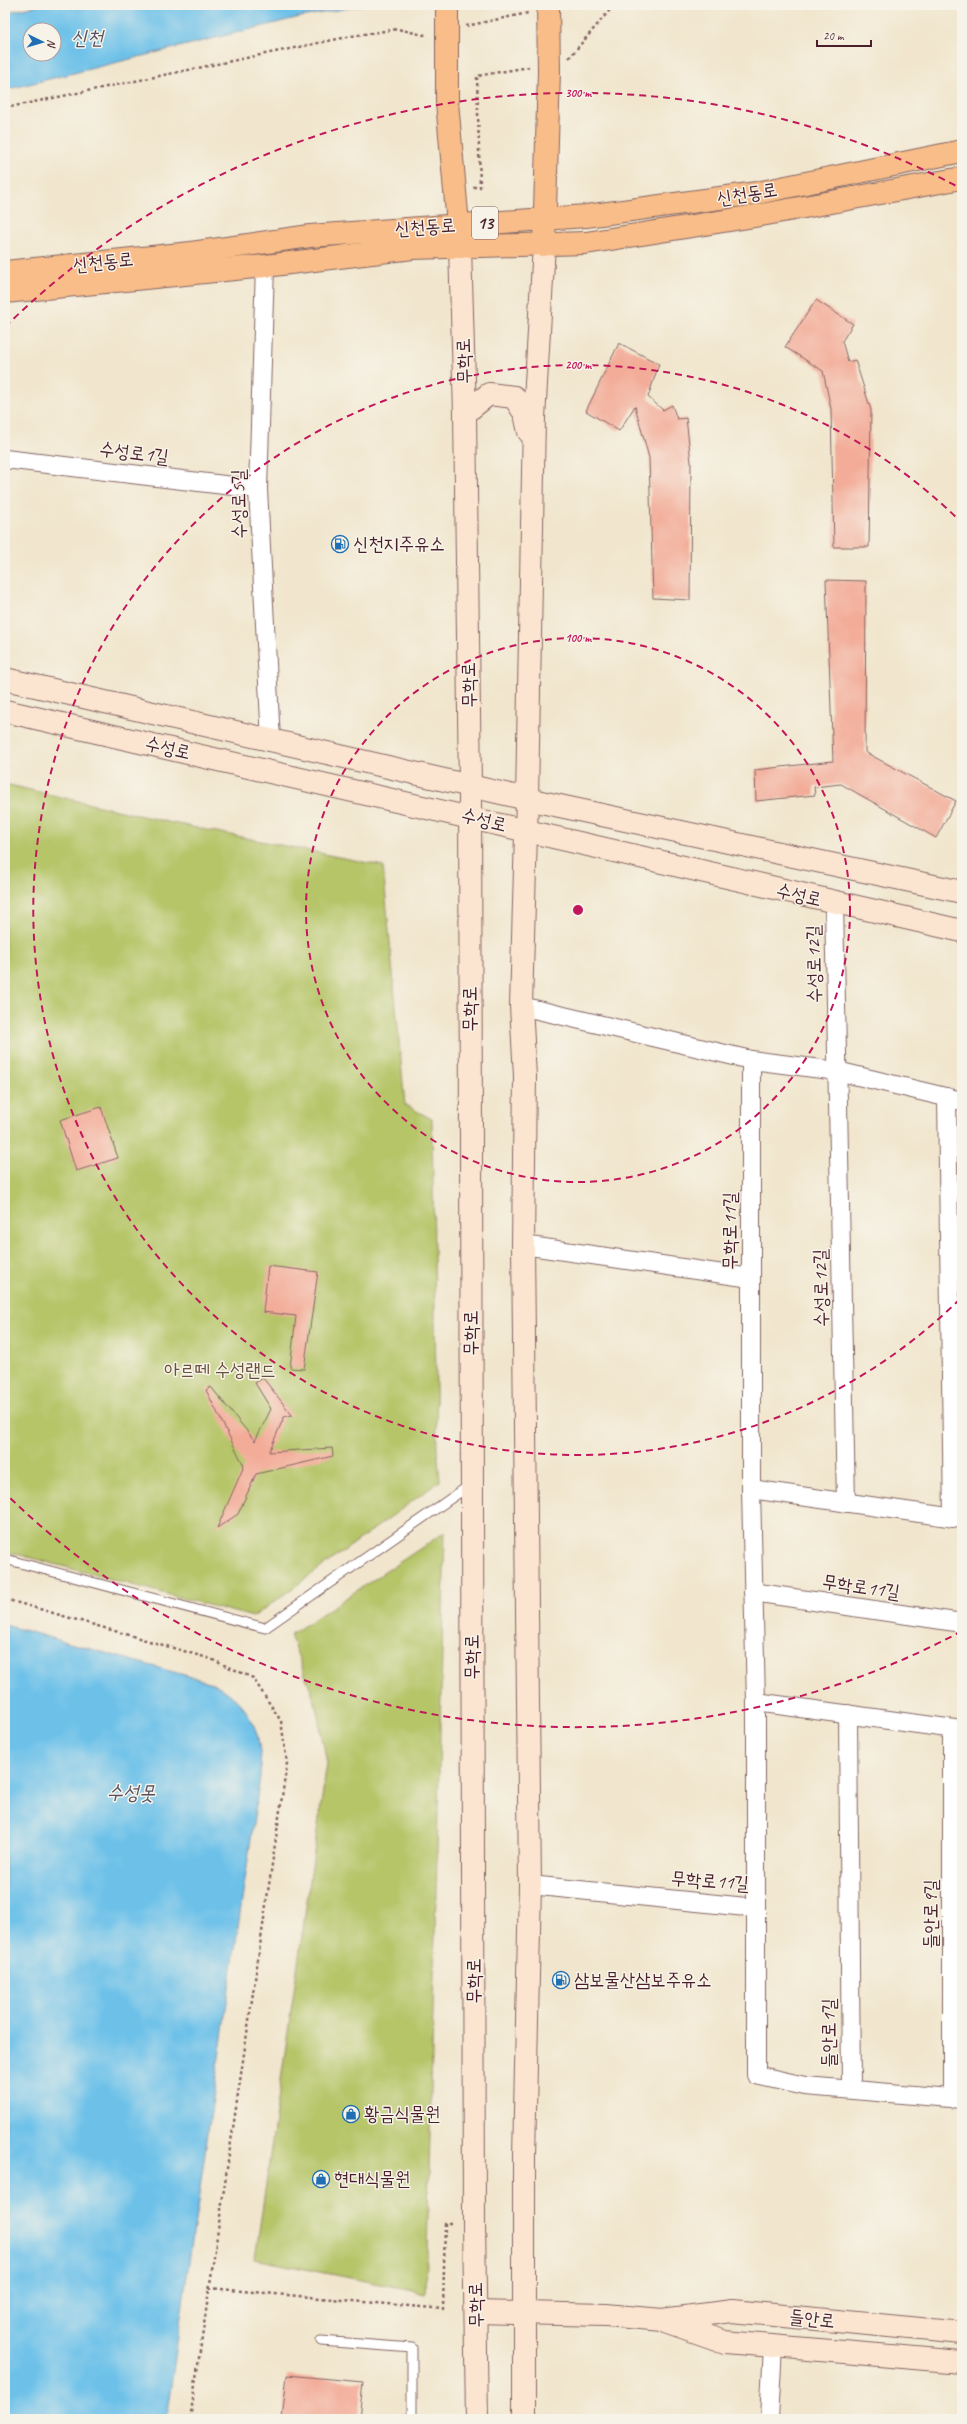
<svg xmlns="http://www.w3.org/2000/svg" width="967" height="2424" viewBox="0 0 967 2424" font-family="Caveat,'Poor Story',sans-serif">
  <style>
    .green { fill: #b5c568; stroke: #80724a }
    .water { fill: #6dc1e9; stroke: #5c708a; fill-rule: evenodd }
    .building { fill: #f3ac98 }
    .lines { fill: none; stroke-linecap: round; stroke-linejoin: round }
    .service-casing { stroke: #846564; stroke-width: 11 }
    .minor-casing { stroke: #846564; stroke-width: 20 }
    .secondary-casing { stroke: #846564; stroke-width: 24 }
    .primary-casing { stroke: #846564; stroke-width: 24 }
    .trunk-casing { stroke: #846564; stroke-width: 24 }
    .path { stroke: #846564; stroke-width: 2.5; stroke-dasharray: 3 3; stroke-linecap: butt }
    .service { stroke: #fff; stroke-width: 9 }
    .minor { stroke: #fff; stroke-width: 18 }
    .secondary { stroke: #fce5d0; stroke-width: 22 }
    .primary { stroke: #f8bd89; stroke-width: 22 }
    .trunk { stroke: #f8bd89; stroke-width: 22 }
    .trunk-bridge-casing { stroke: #846564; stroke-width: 24; stroke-linecap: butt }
    .trunk-bridge { stroke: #f8bd89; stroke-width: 22 }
    .ring { fill: none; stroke: #c2185b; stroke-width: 2; stroke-dasharray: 7 5 }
    .labels { text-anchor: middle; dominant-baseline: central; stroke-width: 3; stroke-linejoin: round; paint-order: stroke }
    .shield { fill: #f7f3e8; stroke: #7e5f64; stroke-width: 1 }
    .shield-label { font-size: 18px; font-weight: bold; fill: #4a1f2b }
    .street-label { font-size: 19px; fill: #4a1f2b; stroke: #f7f3e8 }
    .poi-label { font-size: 19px; fill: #4a1f2b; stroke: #f7f3e8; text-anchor: start }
    .park-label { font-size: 19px; fill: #6a513d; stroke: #f7f3e8 }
    .water-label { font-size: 20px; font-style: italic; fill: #545064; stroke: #f7f3e8 }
    .centre { fill: #c2185b; stroke: #f7f3e8; stroke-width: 2 }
    .ring-label { font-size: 12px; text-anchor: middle; font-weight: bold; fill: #c2185b; stroke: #f7f3e8; stroke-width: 3; stroke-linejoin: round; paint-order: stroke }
  </style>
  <rect width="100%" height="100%" fill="#f7f3e8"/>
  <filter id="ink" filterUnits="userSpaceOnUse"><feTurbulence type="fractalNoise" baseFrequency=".025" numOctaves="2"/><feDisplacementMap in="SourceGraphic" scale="8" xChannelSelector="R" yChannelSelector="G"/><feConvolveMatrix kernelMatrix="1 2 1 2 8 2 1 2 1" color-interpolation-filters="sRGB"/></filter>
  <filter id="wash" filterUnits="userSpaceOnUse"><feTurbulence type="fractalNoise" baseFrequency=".012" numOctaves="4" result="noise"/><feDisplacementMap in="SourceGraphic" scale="16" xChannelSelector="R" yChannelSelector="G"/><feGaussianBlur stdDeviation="0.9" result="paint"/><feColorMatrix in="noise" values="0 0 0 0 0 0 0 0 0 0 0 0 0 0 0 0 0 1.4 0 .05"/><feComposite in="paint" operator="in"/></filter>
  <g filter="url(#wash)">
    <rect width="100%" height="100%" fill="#f1e6cd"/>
    <!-- green -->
    <g class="green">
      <polygon points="5,784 168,822 383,866 405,1105 432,1119 437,1449 440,1481 253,1617 5,1551"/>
      <polygon points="445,1532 426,2293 255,2259 327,1763 315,1702 290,1635"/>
    </g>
    <!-- water -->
    <g class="water">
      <path d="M40 5H364L296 18 5 90V13ZM30 30H54V54H30Z"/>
      <path d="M5 1625 213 1683C252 1705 263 1733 260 1777L166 2419H5Z"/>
    </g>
    <g id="blocks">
      <!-- building -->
      <g class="building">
        <polygon points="816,300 853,324 842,341 848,362 855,360 871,410 869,547 834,547 831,409 823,371 785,347"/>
        <polygon points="619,343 659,364 648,397 663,410 672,405 677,419 686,418 691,462 690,600 653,598 649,458 635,406 619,431 586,411"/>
        <polygon points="826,580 866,581 865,752 956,801 936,838 841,784 814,787 815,795 756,801 755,770 833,761"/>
        <polygon points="101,1107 118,1158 76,1171 60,1120"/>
        <polygon points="268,1266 318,1272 304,1369 290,1368 296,1316 263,1312"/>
        <polygon points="263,1378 292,1415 284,1417 269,1452 332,1448 333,1456 256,1474 238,1514 217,1528 244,1466 206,1390 211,1387 255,1441 271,1409 255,1383"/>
        <polygon points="287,2375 363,2382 359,2419 282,2419"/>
      </g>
    </g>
  </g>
  <g filter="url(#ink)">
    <use href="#blocks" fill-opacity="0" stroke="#846564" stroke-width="1"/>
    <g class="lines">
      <!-- service casing -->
      <g class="service-casing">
        <g id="service">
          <polyline points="5,1559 265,1628 470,1485"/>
          <polyline points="321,2341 412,2348 412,2419"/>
        </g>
      </g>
      <!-- minor casing -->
      <g class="minor-casing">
        <g id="minor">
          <polyline points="265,266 258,489 271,741"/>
          <polyline points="5,459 258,489"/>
          <polyline points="834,903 846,1503"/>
          <polyline points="521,1006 751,1060 837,1071 962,1101"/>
          <polyline points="751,1060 751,1489 756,1702 756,2075 805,2086 962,2099"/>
          <polyline points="947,1097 953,1518"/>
          <polyline points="523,1245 751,1278"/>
          <polyline points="751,1489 962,1519"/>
          <polyline points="753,1592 962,1623"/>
          <polyline points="756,1702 962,1730"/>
          <polyline points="848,1714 851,2089"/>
          <polyline points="952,1729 952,2098"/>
          <polyline points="530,1885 756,1908"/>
          <polyline points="769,2419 773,2347"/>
        </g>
      </g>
      <!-- secondary casing -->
      <g class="secondary-casing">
        <g id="secondary">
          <polyline points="460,247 465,413 470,786 474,2223 477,2419"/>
          <polyline points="465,413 489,394 514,397 525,414 529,432"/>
          <polyline points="5,679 527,799 962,892"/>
          <polyline points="5,711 962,931"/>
          <polyline points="476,2312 606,2315 662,2320 732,2311 962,2333"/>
          <polyline points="665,2321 725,2342 962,2362"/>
          <polyline points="524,2419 524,2157 530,1885 523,1245 525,1076 521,1006 527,799 534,418 544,245"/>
        </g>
      </g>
      <!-- primary casing -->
      <g class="primary-casing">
        <g id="primary">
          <polyline points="5,272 191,253 310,236 586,216 757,193 962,151"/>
          <polyline points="5,292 265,266 413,248 586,243 761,215 962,178"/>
        </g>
      </g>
      <!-- trunk casing -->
      <g class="trunk-casing">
        <g id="trunk">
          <polyline points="447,102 460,247"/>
          <polyline points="544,245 549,71"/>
        </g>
      </g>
      <!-- path -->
      <g class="path">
        <polyline points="466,26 528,13"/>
        <polyline points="569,58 614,5"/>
        <polyline points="5,108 352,36 398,29 423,35 428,34"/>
        <polyline points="473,187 480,187 477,76 529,67"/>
        <polyline points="5,1599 211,1659 253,1678 281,1721 287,1763 190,2419"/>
        <polyline points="209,2288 443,2309 445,2223 454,2223"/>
      </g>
      <!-- service -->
      <use href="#service" class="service"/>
      <!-- minor -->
      <use href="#minor" class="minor"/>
      <!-- secondary -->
      <use href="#secondary" class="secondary"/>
      <!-- primary -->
      <use href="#primary" class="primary"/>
      <!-- trunk -->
      <use href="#trunk" class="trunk"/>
      <!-- trunk-bridge casing -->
      <g class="trunk-bridge-casing">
        <g id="trunk-bridge">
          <polyline points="447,5 447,102"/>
          <polyline points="548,5 549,71"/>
        </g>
      </g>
      <!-- trunk-bridge -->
      <use href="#trunk-bridge" class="trunk-bridge"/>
    </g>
  </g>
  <!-- distance rings -->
  <g class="ring">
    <circle cx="578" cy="910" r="272"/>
    <path d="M960 1299A545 545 0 1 1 960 521"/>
    <path d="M962 1631A817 817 0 0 1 5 1493M5 327A817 817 0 0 1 962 189"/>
  </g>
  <!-- icons -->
  <defs>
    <g id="fuel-ring" transform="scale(0.9)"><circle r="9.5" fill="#f7f3e8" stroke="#1f6fb2" stroke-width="1.5"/><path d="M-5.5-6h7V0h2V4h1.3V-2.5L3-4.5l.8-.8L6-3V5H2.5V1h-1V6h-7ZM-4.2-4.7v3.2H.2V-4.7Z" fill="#1f6fb2"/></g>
    <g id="shop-ring" transform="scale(0.9)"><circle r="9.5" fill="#f7f3e8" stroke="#1f6fb2" stroke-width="1.5"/><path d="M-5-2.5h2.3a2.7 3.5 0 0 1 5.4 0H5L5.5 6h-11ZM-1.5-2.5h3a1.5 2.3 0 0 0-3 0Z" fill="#1f6fb2"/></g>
  </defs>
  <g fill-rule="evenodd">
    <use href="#fuel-ring" x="340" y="544"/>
    <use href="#fuel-ring" x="561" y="1980"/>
    <use href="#shop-ring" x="351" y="2114"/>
    <use href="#shop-ring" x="321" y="2179"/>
  </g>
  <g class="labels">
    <!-- shield labels -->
    <rect class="shield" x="472" y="207" width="26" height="32" rx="3"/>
    <g class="shield-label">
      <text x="485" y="223">13</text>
    </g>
    <!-- street labels -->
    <g class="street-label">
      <text transform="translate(747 194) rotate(-9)">신천동로</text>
      <text transform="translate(425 227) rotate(-4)">신천동로</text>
      <text transform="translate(103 262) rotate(-6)">신천동로</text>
      <text transform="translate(464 361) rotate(-92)">무학로</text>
      <text transform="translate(134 453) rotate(7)">수성로1길</text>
      <text transform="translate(239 504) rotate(-91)">수성로5길</text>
      <text transform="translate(469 685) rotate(-91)">무학로</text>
      <text transform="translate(168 748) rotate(13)">수성로</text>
      <text transform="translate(484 820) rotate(14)">수성로</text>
      <text transform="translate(799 895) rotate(13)">수성로</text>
      <text transform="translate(814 964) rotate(-91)">수성로12길</text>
      <text transform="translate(470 1009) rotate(-90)">무학로</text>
      <text transform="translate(730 1231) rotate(-90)">무학로11길</text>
      <text transform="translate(821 1288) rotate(-91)">수성로12길</text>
      <text transform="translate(471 1333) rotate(-90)">무학로</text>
      <text transform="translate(861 1587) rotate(8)">무학로11길</text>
      <text transform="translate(472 1657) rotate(-90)">무학로</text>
      <text transform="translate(710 1881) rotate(4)">무학로11길</text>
      <text transform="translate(931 1914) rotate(-90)">들안로9길</text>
      <text transform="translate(474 1981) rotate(-90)">무학로</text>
      <text transform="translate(829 2033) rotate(-90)">들안로1길</text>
      <text transform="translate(476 2305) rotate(-91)">무학로</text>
      <text transform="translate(812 2319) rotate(6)">들안로</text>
    </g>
    <!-- poi labels -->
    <g class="poi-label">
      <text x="353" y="544">신천지주유소</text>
      <text x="574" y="1980">삼보물산삼보주유소</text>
      <text x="364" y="2114">황금식물원</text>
      <text x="334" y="2179">현대식물원</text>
    </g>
    <!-- park labels -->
    <g class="park-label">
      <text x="220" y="1370">아르떼 수성랜드</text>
    </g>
    <!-- water labels -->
    <g class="water-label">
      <text x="87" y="37">신천</text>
      <text x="131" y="1792">수성못</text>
    </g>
  </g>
  <circle cx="578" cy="910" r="6" class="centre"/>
  <g class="ring-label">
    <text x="578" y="97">300 m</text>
    <text x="578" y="369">200 m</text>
    <text x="578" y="642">100 m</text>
  </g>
  <!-- margin -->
  <rect width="967" height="2424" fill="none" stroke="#f7f3e8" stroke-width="20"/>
  <!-- north arrow -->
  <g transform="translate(42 42) rotate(95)"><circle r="19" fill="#f7f3e8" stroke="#b29e9c"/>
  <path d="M0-3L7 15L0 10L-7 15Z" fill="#1f6fb2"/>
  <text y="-6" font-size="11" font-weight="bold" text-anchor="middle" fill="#4a1f2b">N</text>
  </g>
  <!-- scale -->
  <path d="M817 40v6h54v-6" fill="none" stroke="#4a1f2b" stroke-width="2"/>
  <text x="823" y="40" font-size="12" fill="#4a1f2b" stroke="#f7f3e8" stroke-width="3" paint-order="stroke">20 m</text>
</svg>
